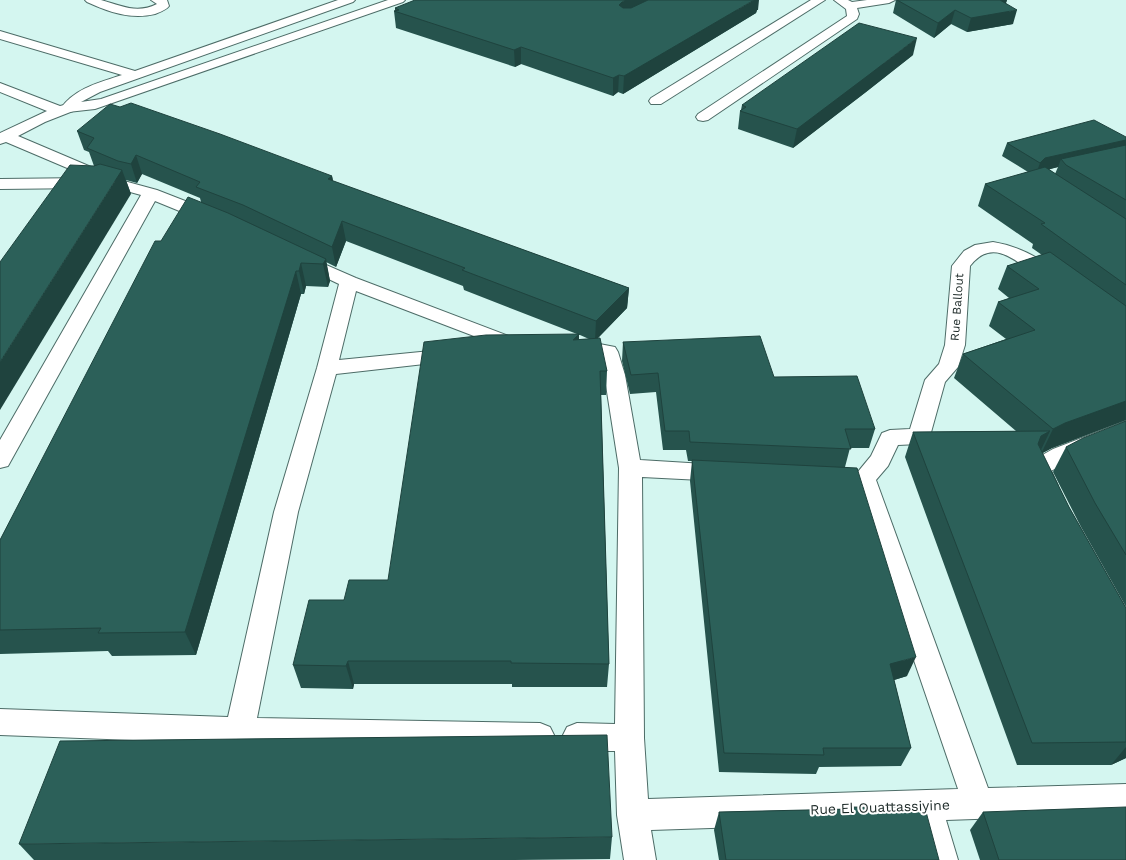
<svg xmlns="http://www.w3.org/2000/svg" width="1126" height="860" viewBox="0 0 1126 860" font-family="'Work Sans',sans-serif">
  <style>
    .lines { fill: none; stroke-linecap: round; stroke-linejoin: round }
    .service-casing { stroke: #4d6c67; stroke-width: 2 }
    .minor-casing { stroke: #4d6c67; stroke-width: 2 }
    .service { fill: #fff; fill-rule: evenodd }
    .minor { fill: #fff; fill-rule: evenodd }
    .wall { fill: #26534d; fill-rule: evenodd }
    .shaded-wall { fill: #1f433e }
    .building { fill: #2c6059; stroke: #1f433e }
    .labels { text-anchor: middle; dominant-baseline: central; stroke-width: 4; stroke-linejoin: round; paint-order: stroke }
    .street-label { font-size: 12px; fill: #1c2927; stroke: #fff }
    .near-street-label { font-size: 14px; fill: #1c2927; stroke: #fff }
  </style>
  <rect width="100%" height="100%" fill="#d4f6f0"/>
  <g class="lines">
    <!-- service casing -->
    <g class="service-casing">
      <g id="service">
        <path d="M85 0C90 0 97 0 101 0 122 6 137 14 157 4L151 0H167L169 6C166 10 160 12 155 14 131 20 109 12 87 2Z"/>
        <path d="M338 0H355L353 2 100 92 81 102 101 99 388 0H405L403 2 95 109 68 112 63 111 61 108C75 88 101 82 122 75L0 39V31L135 71Z"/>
        <polygon points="811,0 825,0 661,104 651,104 649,101 651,98"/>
        <polygon points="834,0 848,0 852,2 867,0 895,0 889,3 857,8 859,14 857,19 708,120 703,121 698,120 696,117 698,114 847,16 846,9"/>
      </g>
    </g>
    <!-- minor casing -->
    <g class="minor-casing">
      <g id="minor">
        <polygon points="0,83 60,106 68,104 73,105 75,108 73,111 45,122 18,136 124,181 157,190 216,213 218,217 216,221 210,222 204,221 155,201 8,466 0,468 0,440 141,195 112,187 6,142 0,144 0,133 47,111 0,92"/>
        <polygon points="87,178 93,180 95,183 93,186 87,188 0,189 0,179"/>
        <path d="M993 242C1018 246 1037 257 1058 271L1061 275 1058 279C1030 286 1001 226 970 266L965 345 958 367 945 382 930 436 927 441 919 444 898 445 888 466 876 480 988 788 1126 784V814L946 820 958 860H926L915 821 651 830 656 860H624L617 815 615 751H577L567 747 562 737 567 727 577 723 615 724 619 468 605 379 599 357C588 354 577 355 566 352L563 348 566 344 584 341 615 347 618 352 625 375 640 460 721 465 729 467 733 473 729 479 721 481 642 477 644 738 648 799 958 789 852 479 871 456 882 433 890 430 910 429 925 380 939 364 945 345 952 266 964 251 975 245Z"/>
        <polygon points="301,254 356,278 522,341 525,345 522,349 515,351 508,349 356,291 339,360 451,349 458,350 461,355 458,360 451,361 336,374 298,512 257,718 540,723 550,727 555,737 550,747 540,751 240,744 0,735 0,709 228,717 274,512 317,368 339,284 295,263 292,259 295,255"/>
        <polygon points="1126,421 1126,438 1069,461 1051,471 1058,486 1054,492 1046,495 1038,492 1027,468 1030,462 1053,449"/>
      </g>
    </g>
    <!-- service -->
    <use href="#service" class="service"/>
    <!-- minor -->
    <use href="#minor" class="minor"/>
  </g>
  <!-- wall -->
  <g class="wall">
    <polygon points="896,0 1007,0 1006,3 1013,24 967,32 951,24 934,38 893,13"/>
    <polygon points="395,8 758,10 757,10 756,13 623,94 618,92 613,96 521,64 515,67 396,28 394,11 395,11"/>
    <polygon points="913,55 866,92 793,148 738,129 740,111 741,110 742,105"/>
    <path d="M77 131 332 176 333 181 629 288 627 308 598 338 607 371 606 395H601L609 664 607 687H512V684H354L353 689 301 688 293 665 344 600 388 580 577 334 464 290 463 286 346 241 336 267 326 262 330 281 328 287 306 286 304 294H301L196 655 112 656 108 651 0 654V540L161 241 201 202 200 198 142 174 137 183 126 180 131 194 94 166 89 152 84 150ZM579 335H580L589 339H579Z"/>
    <path d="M1126 137V420L1052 448 1042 453 1069 507 1126 608V758L1111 765H1017L905 457 913 432 1016 431 954 378 963 354 1006 339 989 326 998 302 1009 298 998 289 1007 266 1042 255 1032 248 1033 244 978 206 985 184 1028 172 1002 156 1007 143ZM1058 167 1055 174 1049 169Z"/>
    <polygon points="623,342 774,377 875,429 869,448 850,448 845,467 907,676 894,680 911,748 901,766 819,767 816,774 719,772 690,481 692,461 688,461 686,450 663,450 656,392 630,394 622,361"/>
    <polygon points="1126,421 1126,607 1081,527 1053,472 1066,447"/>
    <polygon points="850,807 939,860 719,860 714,830 719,812 849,809"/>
    <polygon points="983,812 1126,860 980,860 970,830"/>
    <polygon points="612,837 610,859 515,860 34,860 19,844"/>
  </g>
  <!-- shaded-wall -->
  <g class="shaded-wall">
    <polygon points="625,0 657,0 621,18 619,5 622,2"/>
    <polygon points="754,0 759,0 758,10 757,10 756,13 623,94 624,76"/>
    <polygon points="993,0 1007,0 1004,8"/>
    <polygon points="955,10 951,24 934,38 938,23"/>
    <polygon points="1017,10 1013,24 967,32 971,18"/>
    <polygon points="917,38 913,55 866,92 793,148 797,129"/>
    <polygon points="521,47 521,64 515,67 514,50"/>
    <polygon points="619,75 618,92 613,96 613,78"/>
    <polygon points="1126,140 1126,147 1061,159 1058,167 1040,172 1035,177 1040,163 1045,158"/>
    <polygon points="136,155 142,174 137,183 131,164"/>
    <polygon points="122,170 131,194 0,410 0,362"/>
    <polygon points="332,176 336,195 328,179"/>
    <polygon points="342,221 346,241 336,267 332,247"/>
    <polygon points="326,259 330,281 328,287 323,264"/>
    <polygon points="301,263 306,286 304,294 299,271"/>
    <polygon points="296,271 301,294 196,655 185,632"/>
    <polygon points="629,288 627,308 595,341 596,321"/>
    <polygon points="579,334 578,358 573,340"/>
    <polygon points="1126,401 1126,420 1052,448 1041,454 1053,429 1065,423"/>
    <polygon points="1050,431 1038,456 1029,461 1041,436"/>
    <polygon points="916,657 907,676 881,684 890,664"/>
    <polygon points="348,661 354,684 353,689 346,666"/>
    <polygon points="1126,747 1126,758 1111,765"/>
  </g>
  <!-- building -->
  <g class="building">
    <polygon points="415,0 625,0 622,2 619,5 623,8 631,8 648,0 754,0 624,76 619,75 613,78 521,47 514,50 394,11 399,10 395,8"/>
    <polygon points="897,0 1000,0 1017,10 971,18 955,10 938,23"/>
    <polygon points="859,23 917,38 870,74 797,129 740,111 746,107 742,105"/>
    <polygon points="131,103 220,134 332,176 328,179 629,288 596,321 462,270 465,268 342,221 332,247 243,205 196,187 200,182 136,155 131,164 118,161 87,148 94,138 77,131 110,104 120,107"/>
    <polygon points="1094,120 1126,137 1126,140 1045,158 1040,163 1007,143"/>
    <polygon points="1126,145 1126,200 1066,165 1061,159"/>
    <polygon points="100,164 122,170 0,362 0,262 70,165 94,166"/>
    <polygon points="1045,167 1126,219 1126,285 1041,224 1045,223 985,184"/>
    <polygon points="188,197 228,213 326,259 323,264 301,263 299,271 296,271 185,632 98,633 101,628 0,630 0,540 155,241 161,241"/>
    <polygon points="1050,252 1126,306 1126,401 1065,423 1053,429 963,354 1035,330 998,302 1039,289 1007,266"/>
    <polygon points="579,334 573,340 600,338 607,371 600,371 609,664 511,663 511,661 348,661 346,666 293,665 309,600 344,600 349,580 388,580 424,342 486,335"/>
    <polygon points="760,336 774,377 857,376 875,429 845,429 851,449 690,442 689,431 665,431 658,373 631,375 623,342"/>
    <polygon points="1126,421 1126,555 1095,503 1066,447 1083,438"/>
    <polygon points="1050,431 1041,436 1038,444 1069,507 1126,608 1126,742 1032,743 913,432"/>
    <polygon points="692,460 857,468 916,657 890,664 911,748 823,748 824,755 724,753"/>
    <polygon points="607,735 612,837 19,844 60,741"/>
    <polygon points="850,807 925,808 939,860 726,860 719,812 850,809"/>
    <polygon points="1126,807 1126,860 999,860 983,812"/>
  </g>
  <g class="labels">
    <!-- street labels -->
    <g class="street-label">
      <text transform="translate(957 307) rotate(-86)">Rue Ballout</text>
    </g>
    <!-- near-street labels -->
    <g class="near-street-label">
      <text transform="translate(880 807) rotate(-2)">Rue El Ouattassiyine</text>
    </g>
  </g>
</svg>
